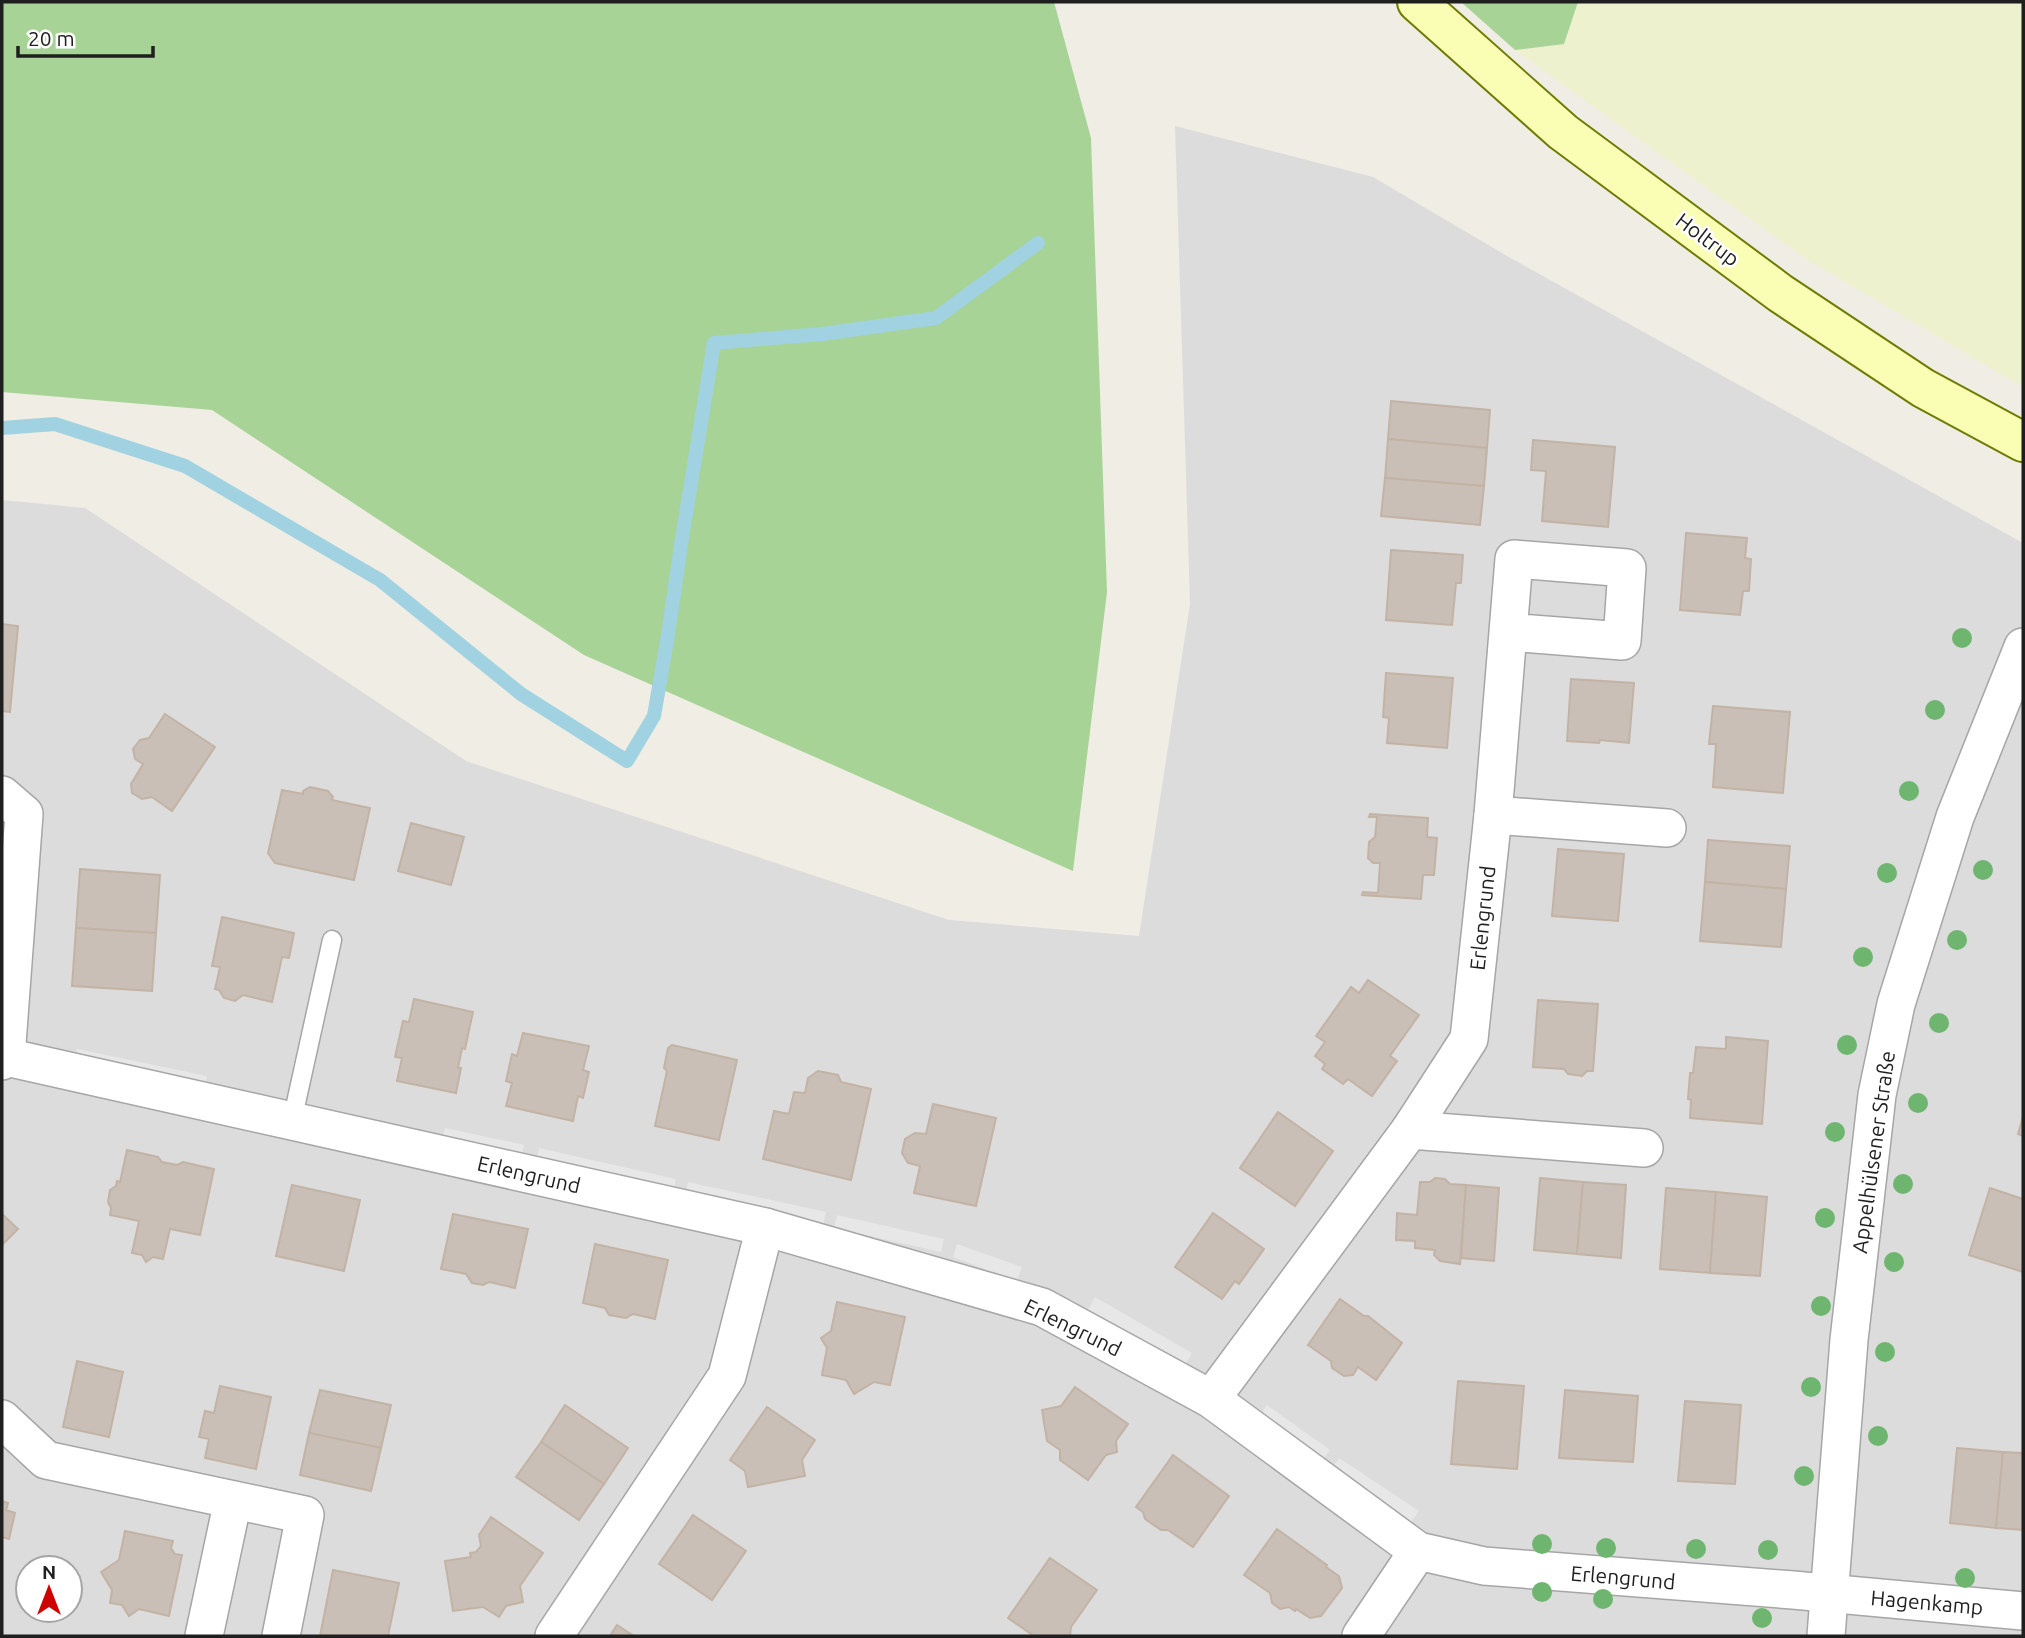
<svg xmlns="http://www.w3.org/2000/svg" width="2025" height="1638" viewBox="0 0 2025 1638" font-family="Ubuntu,sans-serif">
  <style>
    .residential { fill: #dddcdc; fill-rule: evenodd }
    .farmland { fill: #eef1ce }
    .forest { fill: #a7d396 }
    .parking { fill: #e7e7e7 }
    .lines { fill: none; stroke-linecap: round; stroke-linejoin: round }
    .stream { stroke: #a1d2e1; stroke-width: 14 }
    .building { fill: #c9bfb7; stroke: #c3b3a5; stroke-width: 2 }
    .service-casing { stroke: #a6a6a6; stroke-width: 21 }
    .minor-casing { stroke: #a6a6a6; stroke-width: 40 }
    .secondary-casing { stroke: #6d7c00; stroke-width: 42 }
    .service { stroke: #fff; stroke-width: 18 }
    .minor { stroke: #fff; stroke-width: 37 }
    .secondary { stroke: #fafeb5; stroke-width: 38 }
    .tree { fill: #6eb56f }
    .labels { text-anchor: middle; dominant-baseline: central; stroke-width: 5; stroke-linejoin: round; paint-order: stroke }
    .street-label { font-size: 21px; fill: #1f1f1f; stroke: #fff }
  </style>
  <rect width="100%" height="100%" fill="#f0ede4"/>
  <!-- residential -->
  <path class="residential" d="M1175 126 1373 177 1507 256 2023 543V1636H2V500L85 508 466 761 949 920 1139 936 1190 604ZM28 1568H70V1610H28Z"/>
  <!-- farmland -->
  <polygon class="farmland" points="1578,2 2023,2 2023,387 1803,257 1515,50 1563,44"/>
  <!-- forest -->
  <g class="forest">
    <polygon points="2,2 1054,2 1091,138 1107,592 1073,871 584,655 212,410 2,392"/>
    <polygon points="1461,2 1578,2 1564,44 1515,50"/>
  </g>
  <!-- parking -->
  <g class="parking">
    <polygon points="77,1049 207,1076 204,1090 74,1062"/>
    <polygon points="445,1128 524,1145 521,1160 442,1143"/>
    <polygon points="539,1148 676,1179 673,1194 536,1164"/>
    <polygon points="688,1182 826,1212 823,1226 685,1196"/>
    <polygon points="837,1215 944,1239 941,1252 834,1228"/>
    <polygon points="957,1244 1022,1267 1017,1281 953,1257"/>
    <polygon points="1095,1297 1192,1353 1184,1367 1087,1311"/>
    <polygon points="1267,1405 1330,1450 1321,1462 1259,1417"/>
    <polygon points="1339,1458 1419,1511 1411,1522 1331,1469"/>
  </g>
  <g class="lines">
    <!-- stream -->
    <polyline class="stream" points="2,428 55,424 185,466 380,580 521,694 627,761 654,716 668,635 682,538 714,343 822,334 936,318 1038,243"/>
  </g>
  <!-- building -->
  <g class="building">
    <polygon points="1391,401 1490,410 1487,448 1388,439"/>
    <polygon points="1388,439 1487,448 1484,486 1385,478"/>
    <polygon points="1533,440 1615,447 1608,527 1542,521 1546,471 1531,470"/>
    <polygon points="1385,478 1484,486 1480,525 1381,516"/>
    <polygon points="1686,533 1747,538 1745,558 1751,559 1749,591 1743,591 1740,615 1680,610"/>
    <polygon points="1391,550 1463,555 1461,583 1456,583 1452,625 1386,620"/>
    <polygon points="2,624 18,626 10,712 2,711"/>
    <polygon points="1386,673 1453,678 1447,748 1387,743 1389,718 1383,717"/>
    <polygon points="1571,679 1634,683 1629,743 1600,740 1599,743 1567,741"/>
    <polygon points="1713,706 1790,712 1783,793 1713,787 1716,744 1709,744"/>
    <polygon points="165,714 215,747 172,811 152,797 142,799 132,793 131,784 143,764 135,759 133,749 140,740 149,738"/>
    <polygon points="310,787 328,791 333,797 332,800 370,808 354,880 275,863 268,853 282,790 303,794 303,791"/>
    <polygon points="1370,814 1428,818 1427,837 1437,838 1434,875 1423,875 1421,899 1362,895 1363,892 1378,893 1380,863 1373,863 1368,858 1369,842 1375,837 1377,817 1369,817"/>
    <polygon points="411,823 464,837 451,885 398,871"/>
    <polygon points="1708,840 1790,846 1786,889 1705,882"/>
    <polygon points="1558,849 1624,854 1618,921 1552,916"/>
    <polygon points="80,869 160,875 156,933 76,928"/>
    <polygon points="1705,882 1786,889 1781,947 1700,941"/>
    <polygon points="222,917 294,933 289,958 282,957 272,1002 243,995 235,1001 224,998 219,990 215,989 220,967 212,966"/>
    <polygon points="76,928 156,933 152,991 72,986"/>
    <polygon points="1368,980 1419,1015 1390,1056 1397,1061 1372,1096 1348,1079 1343,1084 1322,1069 1325,1064 1315,1056 1325,1042 1316,1036 1351,987 1359,993"/>
    <polygon points="414,999 473,1012 465,1049 462,1048 458,1068 461,1068 456,1093 397,1081 402,1058 395,1057 403,1021 409,1022"/>
    <polygon points="1538,1000 1598,1004 1593,1071 1587,1071 1582,1076 1568,1074 1564,1069 1533,1067"/>
    <polygon points="523,1033 589,1046 583,1070 589,1072 583,1098 578,1096 573,1121 506,1106 512,1083 506,1081 512,1054 517,1056"/>
    <polygon points="1726,1037 1768,1041 1762,1124 1690,1118 1691,1100 1688,1099 1690,1073 1693,1073 1696,1047 1726,1049"/>
    <polygon points="672,1045 737,1060 719,1140 655,1126 667,1071 664,1068 668,1048"/>
    <polygon points="818,1071 838,1075 841,1082 871,1089 851,1180 763,1159 774,1111 789,1114 794,1092 805,1093 808,1078"/>
    <polygon points="933,1104 996,1118 976,1206 914,1193 920,1166 908,1163 902,1153 905,1139 915,1133 926,1134"/>
    <polygon points="1278,1112 1333,1151 1295,1206 1240,1168"/>
    <polygon points="2023,1117 2023,1136 2018,1134"/>
    <polygon points="127,1150 158,1157 162,1162 177,1165 183,1162 214,1169 200,1235 170,1229 163,1259 153,1257 146,1262 142,1255 132,1253 139,1221 110,1215 111,1208 108,1202 110,1190 116,1186 117,1181 120,1182"/>
    <polygon points="1435,1178 1445,1179 1450,1184 1466,1185 1460,1264 1440,1261 1434,1255 1435,1250 1415,1248 1415,1241 1396,1240 1397,1213 1417,1215 1420,1182 1430,1182"/>
    <polygon points="1540,1178 1583,1182 1577,1254 1534,1250"/>
    <polygon points="1583,1182 1626,1185 1621,1258 1577,1254"/>
    <polygon points="292,1185 360,1200 344,1271 276,1256"/>
    <polygon points="1466,1185 1499,1188 1494,1261 1461,1258"/>
    <polygon points="1666,1188 1716,1192 1710,1273 1660,1269"/>
    <polygon points="1990,1188 2023,1199 2023,1272 1969,1255"/>
    <polygon points="1716,1192 1767,1197 1760,1276 1710,1273"/>
    <polygon points="1213,1213 1264,1249 1239,1284 1235,1281 1222,1299 1175,1267"/>
    <polygon points="2,1214 18,1229 2,1245"/>
    <polygon points="453,1214 528,1229 515,1288 489,1282 483,1285 472,1283 466,1274 441,1269"/>
    <polygon points="595,1244 668,1260 655,1319 633,1314 626,1318 609,1315 605,1308 583,1303"/>
    <polygon points="1340,1299 1364,1316 1368,1316 1402,1343 1376,1380 1358,1367 1353,1375 1344,1376 1332,1368 1331,1361 1308,1345"/>
    <polygon points="837,1302 905,1317 890,1385 874,1382 854,1394 846,1380 822,1375 827,1348 821,1338 831,1331"/>
    <polygon points="77,1361 123,1372 109,1437 63,1427"/>
    <polygon points="1458,1381 1524,1386 1517,1469 1451,1464"/>
    <polygon points="220,1386 271,1397 256,1469 205,1458 209,1439 199,1437 205,1411 214,1413"/>
    <polygon points="1075,1387 1128,1424 1116,1441 1117,1452 1106,1455 1088,1480 1060,1460 1060,1450 1047,1441 1042,1410 1061,1406"/>
    <polygon points="320,1390 391,1405 381,1448 309,1433"/>
    <polygon points="1565,1390 1638,1396 1633,1462 1559,1458"/>
    <polygon points="1685,1401 1741,1405 1735,1484 1678,1481"/>
    <polygon points="565,1405 628,1448 604,1484 541,1442"/>
    <polygon points="767,1407 815,1440 802,1460 805,1476 748,1487 745,1471 730,1460"/>
    <polygon points="309,1433 381,1448 371,1491 300,1475"/>
    <polygon points="541,1442 604,1484 579,1520 516,1477"/>
    <polygon points="1957,1448 2003,1452 1996,1528 1950,1523"/>
    <polygon points="2003,1452 2023,1453 2023,1530 1996,1528"/>
    <polygon points="1173,1455 1229,1496 1193,1547 1168,1530 1161,1530 1145,1519 1143,1512 1136,1507"/>
    <polygon points="2,1501 8,1503 6,1510 15,1513 9,1539 2,1537"/>
    <polygon points="693,1515 746,1551 712,1600 659,1564"/>
    <polygon points="491,1517 543,1553 520,1586 523,1602 506,1606 499,1617 483,1607 453,1611 445,1561 471,1557 470,1553 476,1552 481,1546 479,1535"/>
    <polygon points="1277,1529 1327,1565 1326,1567 1339,1576 1342,1588 1321,1616 1310,1618 1296,1609 1295,1611 1289,1607 1280,1609 1272,1603 1270,1593 1244,1575"/>
    <polygon points="125,1531 173,1541 171,1548 175,1554 182,1555 169,1616 139,1609 129,1616 122,1605 110,1603 112,1590 101,1572 119,1560"/>
    <polygon points="1050,1558 1097,1590 1071,1627 1070,1636 1034,1636 1008,1618"/>
    <polygon points="333,1570 399,1583 388,1636 320,1636"/>
    <polygon points="617,1625 634,1636 610,1636"/>
  </g>
  <g class="lines">
    <!-- service casing -->
    <g class="service-casing">
      <polyline id="service" points="292,1121 332,940"/>
    </g>
    <!-- minor casing -->
    <g class="minor-casing">
      <g id="minor">
        <polyline points="2,795 24,814 6,1057"/>
        <polyline points="1493,815 1667,828"/>
        <polyline points="2,1061 6,1057 765,1227 1042,1307 1211,1399 1418,1551 1484,1566 1793,1590 2023,1611"/>
        <polyline points="1410,1130 1644,1148"/>
        <polyline points="1211,1399 1410,1130 1469,1039 1493,815 1514,559 1627,568 1622,641 1509,632"/>
        <polyline points="2,1419 46,1460 305,1515 281,1636"/>
        <polyline points="204,1636 233,1500"/>
        <polyline points="554,1636 727,1376 765,1227"/>
        <polyline points="1361,1636 1418,1551"/>
        <polyline points="1826,1636 1849,1340 1877,1095 1896,1004 1955,817 2023,647"/>
      </g>
    </g>
    <!-- secondary casing -->
    <g class="secondary-casing">
      <polyline id="secondary" points="1417,2 1563,132 1780,293 1923,388 2023,442"/>
    </g>
    <!-- service -->
    <use href="#service" class="service"/>
    <!-- minor -->
    <use href="#minor" class="minor"/>
    <!-- secondary -->
    <use href="#secondary" class="secondary"/>
  </g>
  <!-- trees -->
  <g class="tree">
    <circle cx="1962" cy="638" r="10"/>
    <circle cx="1935" cy="710" r="10"/>
    <circle cx="1909" cy="791" r="10"/>
    <circle cx="1983" cy="870" r="10"/>
    <circle cx="1887" cy="873" r="10"/>
    <circle cx="1957" cy="940" r="10"/>
    <circle cx="1863" cy="957" r="10"/>
    <circle cx="1939" cy="1023" r="10"/>
    <circle cx="1847" cy="1045" r="10"/>
    <circle cx="1918" cy="1103" r="10"/>
    <circle cx="1835" cy="1132" r="10"/>
    <circle cx="1903" cy="1184" r="10"/>
    <circle cx="1825" cy="1218" r="10"/>
    <circle cx="1894" cy="1262" r="10"/>
    <circle cx="1821" cy="1306" r="10"/>
    <circle cx="1885" cy="1352" r="10"/>
    <circle cx="1811" cy="1387" r="10"/>
    <circle cx="1878" cy="1436" r="10"/>
    <circle cx="1804" cy="1476" r="10"/>
    <circle cx="1542" cy="1544" r="10"/>
    <circle cx="1606" cy="1548" r="10"/>
    <circle cx="1696" cy="1549" r="10"/>
    <circle cx="1768" cy="1550" r="10"/>
    <circle cx="1965" cy="1578" r="10"/>
    <circle cx="1542" cy="1592" r="10"/>
    <circle cx="1603" cy="1599" r="10"/>
    <circle cx="1762" cy="1618" r="10"/>
  </g>
  <g class="labels">
    <!-- street labels -->
    <g class="street-label">
      <text transform="translate(1708 239) rotate(37)">Holtrup</text>
      <text transform="translate(1482 918) rotate(-84)">Erlengrund</text>
      <text transform="translate(1873 1152) rotate(-82)">Appelhülsener Straße</text>
      <text transform="translate(529 1174) rotate(13)">Erlengrund</text>
      <text transform="translate(1073 1327) rotate(26)">Erlengrund</text>
      <text transform="translate(1623 1577) rotate(5)">Erlengrund</text>
      <text transform="translate(1927 1602) rotate(5)">Hagenkamp</text>
    </g>
  </g>
  <!-- border -->
  <rect width="2025" height="1638" fill="none" stroke="#1f1f1f" stroke-width="7"/>
  <!-- north arrow -->
  <g transform="translate(49 1589)"><circle r="33" fill="#ffffff" stroke="#a5a5a5" stroke-width="2"/>
  <path d="M0-5L12 26L0 18L-12 26Z" fill="#ce0300"/>
  <text y="-10" font-size="19" font-weight="bold" text-anchor="middle" fill="#1f1f1f">N</text>
  </g>
  <!-- scale -->
  <path d="M18 46v10h135v-10" fill="none" stroke="#1f1f1f" stroke-width="3.5"/>
  <text x="28" y="46" font-size="21" fill="#1f1f1f" stroke="#ffffff" stroke-width="5" paint-order="stroke">20 m</text>
</svg>
